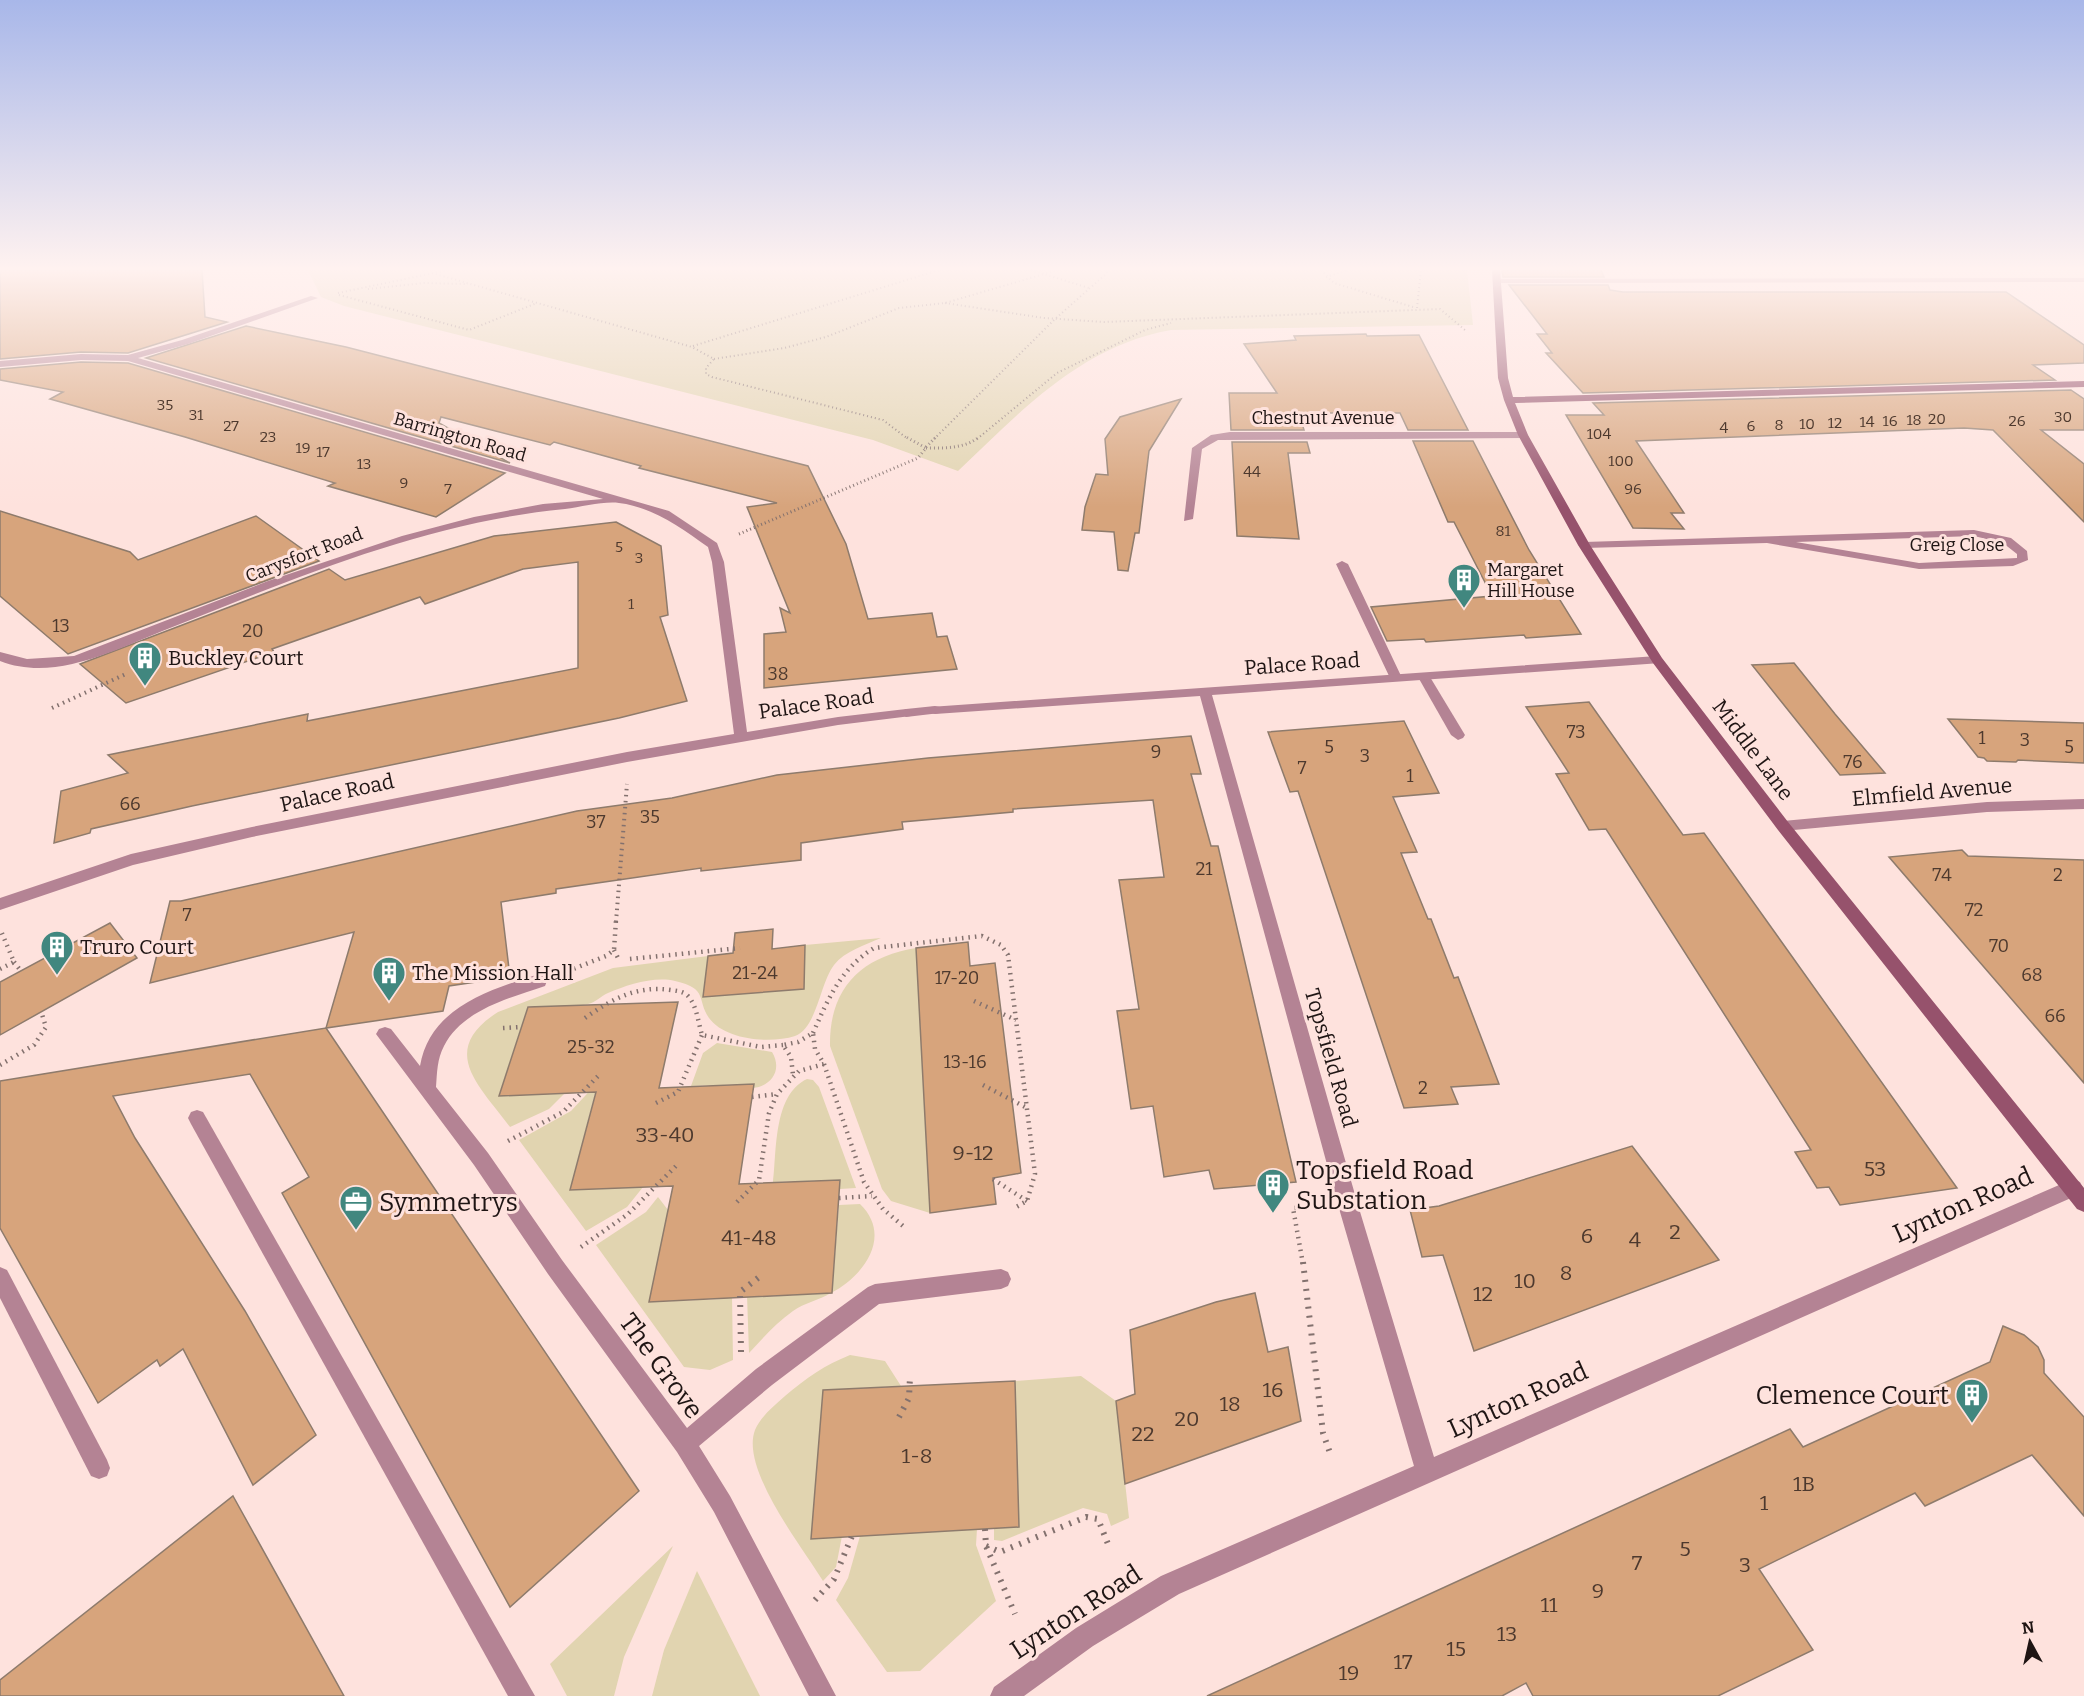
<svg xmlns="http://www.w3.org/2000/svg" width="2084" height="1696" viewBox="0 0 2084 1696" font-family="Bitter,serif">
  <style>
    .green { fill: #e1d4b0 }
    .building { fill: #d7a47c; stroke: #8e7b6c; stroke-width: 1.5 }
    .lines { fill: none; stroke-linecap: round; stroke-linejoin: round }
    .path-far4 { stroke: #83716e; stroke-width: 2; stroke-dasharray: 1 3; stroke-linecap: butt }
    .path-far3 { stroke: #83716e; stroke-width: 3; stroke-dasharray: 1 3; stroke-linecap: butt }
    .path-far2 { stroke: #83716e; stroke-width: 4; stroke-dasharray: 1.5 4.5; stroke-linecap: butt }
    .path-far1 { stroke: #83716e; stroke-width: 4.5; stroke-dasharray: 1.5 5; stroke-linecap: butt }
    .path { stroke: #83716e; stroke-width: 6; stroke-dasharray: 2 7; stroke-linecap: butt }
    .lane { fill: #b48394; fill-rule: evenodd }
    .street { fill: #b48394; fill-rule: evenodd }
    .secondary { fill: #96526c; fill-rule: evenodd }
    .labels { text-anchor: middle; dominant-baseline: central; stroke-width: 6; stroke-linejoin: round; paint-order: stroke }
    .far-number-label { font-size: 15px; fill: #4d392e }
    .far-street-label { font-size: 18px; fill: #1f1514; stroke: #fee2dd }
    .far-poi-label { font-size: 18px; fill: #1f1514; stroke: #fee2dd; text-anchor: start }
    .number-label { font-size: 18px; fill: #4d392e }
    .poi-label { font-size: 21px; fill: #1f1514; stroke: #fee2dd; text-anchor: start }
    .street-label { font-size: 21px; fill: #1f1514; stroke: #fee2dd }
    .near-number-label { font-size: 21px; fill: #4d392e }
    .near-poi-label { font-size: 26px; fill: #1f1514; stroke: #fee2dd; text-anchor: start }
    .near-street-label { font-size: 26px; fill: #1f1514; stroke: #fee2dd }
  </style>
  <rect width="100%" height="100%" fill="#fee2dd"/>
  <!-- green -->
  <g class="green">
    <path d="M308 270H1467L1473 325 1171 330C1081 346 1021 411 958 471L873 440 344 306 321 297Z"/>
    <path d="M881 938C865 945 845 951 834 965 820 983 817 1028 795 1036 770 1044 725 1040 709 1018 696 999 709 989 675 981 654 976 627 985 608 993 601 996 595 1003 588 1004 570 1009 547 1007 528 1006L499 1095 565 1093 549 1109 510 1127C480 1086 437 1051 498 1012L613 968 708 956 703 997 803 989 805 945Z"/>
    <path d="M916 948 930 1213 891 1201 882 1189 830 1046C829 988 861 957 916 948Z"/>
    <path d="M717 1043 772 1052C783 1070 771 1086 753 1088V1084L691 1086 703 1053Z"/>
    <path d="M807 1079 813 1080 819 1087 856 1188 840 1189V1180L773 1182C777 1151 773 1095 807 1079Z"/>
    <polygon points="598,1082 570,1190 643,1187 627,1207 586,1231 519,1140 571,1111"/>
    <polygon points="658,1197 668,1210 649,1302 723,1299 723,1296 732,1296 733,1360 710,1370 684,1367 596,1245 646,1212"/>
    <path d="M860 1204C893 1236 864 1276 831 1293 819 1300 804 1303 793 1311 776 1323 763 1338 749 1353L747 1295 761 1297 832 1293 839 1205Z"/>
    <path d="M850 1355 885 1361 901 1386 823 1390 811 1538 842 1536 836 1567 823 1581C803 1548 740 1469 755 1430 761 1416 774 1406 785 1396 806 1378 825 1365 850 1355Z"/>
    <polygon points="1081,1376 1116,1401 1129,1518 1111,1526 1107,1514 1083,1508 1002,1541 994,1540 994,1529 1019,1526 1015,1381"/>
    <polygon points="977,1529 976,1545 996,1601 920,1671 887,1672 836,1600 848,1578 860,1536"/>
    <polygon points="673,1546 624,1657 614,1696 567,1696 550,1664"/>
    <polygon points="697,1571 760,1696 652,1696 664,1650"/>
  </g>
  <!-- building -->
  <g class="building">
    <polygon points="0,270 202,270 205,317 227,322 128,353 81,352 0,359"/>
    <polygon points="1502,270 1601,270 1604,277 1503,277"/>
    <polygon points="1509,285 1608,285 1610,290 1623,292 2006,292 2084,345 2084,363 2033,365 2055,380 1583,393 1546,353 1552,353 1537,334 1547,334"/>
    <polygon points="246,326 346,347 808,466 846,544 868,619 932,613 937,637 947,636 957,669 764,688 764,634 786,632 780,608 790,613 747,507 777,503 639,468 641,466 554,442 550,445 441,417 439,423 510,463 146,358"/>
    <polygon points="1366,334 1367,336 1419,335 1468,430 1408,430 1400,413 1299,413 1304,430 1231,430 1229,393 1277,393 1244,344 1296,340 1294,336"/>
    <polygon points="81,362 128,363 505,473 436,517 328,486 335,483 185,437 50,399 63,392 0,380 0,369"/>
    <polygon points="2071,390 2084,399 2084,430 2041,430 2084,464 2084,522 1993,430 1964,428 1636,441 1684,513 1671,513 1684,529 1633,528 1566,415 1604,415 1593,403"/>
    <polygon points="1181,399 1149,451 1139,533 1135,533 1128,571 1118,570 1114,532 1082,530 1085,507 1096,474 1108,475 1105,439 1120,417"/>
    <polygon points="1413,441 1473,441 1529,550 1581,634 1526,638 1524,635 1426,642 1424,639 1387,641 1371,607 1492,596 1454,522 1448,522"/>
    <polygon points="1232,442 1307,442 1310,453 1288,453 1299,539 1237,536"/>
    <polygon points="0,511 130,552 138,560 256,516 319,561 68,654 0,596"/>
    <polygon points="616,522 661,546 668,615 660,617 687,701 619,718 192,806 91,829 90,833 54,843 61,791 128,773 108,755 308,714 307,721 578,668 578,562 523,569 425,604 420,597 272,649 274,652 126,703 80,664 329,569 345,580 494,536"/>
    <polygon points="1794,663 1835,714 1885,773 1840,775 1752,665"/>
    <polygon points="1589,702 1683,835 1704,833 1957,1188 1840,1205 1829,1187 1817,1188 1795,1152 1811,1150 1606,829 1589,830 1556,774 1569,773 1526,707"/>
    <polygon points="1948,719 2084,723 2084,763 2018,760 2016,762 1987,761 1984,758 1978,757"/>
    <polygon points="1404,721 1439,793 1393,797 1417,852 1401,853 1428,919 1431,919 1454,978 1458,977 1499,1084 1451,1087 1458,1104 1404,1108 1298,791 1290,792 1268,732"/>
    <polygon points="1191,736 1201,774 1191,774 1211,846 1218,846 1296,1182 1214,1189 1209,1170 1164,1177 1153,1106 1131,1109 1117,1011 1139,1009 1119,880 1164,877 1153,800 1013,809 1013,812 902,822 903,829 801,843 801,860 701,871 701,868 556,889 556,893 501,902 510,977 449,986 443,1011 326,1028 354,932 150,983 170,901 181,901 577,811 672,798 777,775 928,758"/>
    <polygon points="1962,850 1968,856 2084,860 2084,1083 1889,857"/>
    <polygon points="110,923 137,958 0,1035 0,982"/>
    <polygon points="773,929 772,949 805,945 804,989 703,997 708,956 733,953 735,933"/>
    <polygon points="968,942 970,966 995,963 1021,1173 993,1178 996,1204 930,1213 916,948"/>
    <polygon points="678,1002 659,1088 754,1084 739,1184 840,1180 832,1293 649,1302 673,1186 570,1190 596,1092 499,1096 528,1007"/>
    <polygon points="326,1028 639,1491 510,1607 282,1193 309,1177 250,1074 113,1096 135,1138 245,1311 316,1435 253,1485 183,1349 160,1366 157,1360 98,1403 0,1228 0,1081"/>
    <polygon points="1632,1146 1719,1260 1474,1351 1443,1255 1422,1257 1410,1210 1439,1206"/>
    <polygon points="1255,1293 1268,1352 1288,1347 1301,1421 1125,1484 1116,1401 1135,1394 1130,1330 1216,1302"/>
    <polygon points="2003,1326 2024,1335 2038,1347 2044,1360 2044,1373 2084,1417 2084,1516 2032,1455 1925,1506 1915,1493 1759,1569 1813,1650 1718,1696 1533,1696 1526,1683 1502,1696 1207,1696 1790,1429 1803,1447 1990,1362"/>
    <polygon points="1015,1381 1019,1527 811,1539 823,1390"/>
    <polygon points="233,1496 344,1696 0,1696 0,1680"/>
  </g>
  <g class="lines">
    <!-- path-far4 -->
    <g class="path-far4">
      <polyline points="1031,270 1044,274 1057,270"/>
      <polyline points="1321,270 1334,283 1413,307"/>
      <polyline points="432,273 692,347 714,359 706,368 706,374 712,377 883,420 908,439"/>
      <polyline points="1326,277 1348,270"/>
      <polyline points="368,289 424,283 468,284"/>
      <polyline points="338,293 448,270"/>
      <polyline points="339,295 469,330 537,303"/>
      <polyline points="945,303 1044,318 1104,322 1440,309 1465,330"/>
      <polyline points="1417,308 1421,270"/>
      <polyline points="693,346 939,270"/>
      <polyline points="714,359 784,348 826,337 899,308 945,303 1044,274 1089,288"/>
      <polyline points="934,439 1055,319 1107,273 1107,270"/>
      <polyline points="977,439 1057,373 1145,330 1171,323"/>
    </g>
    <!-- path-far3 -->
    <g class="path-far3">
      <polyline points="926,447 936,437"/>
      <path d="M926 448C944 448 964 449 979 437"/>
      <polyline points="739,534 918,458 926,448 906,437"/>
    </g>
    <!-- path-far2 -->
    <g class="path-far2">
      <polyline points="52,708 128,673"/>
      <polyline points="616,922 627,784"/>
    </g>
    <!-- path-far1 -->
    <g class="path-far1">
      <polyline points="614,950 619,960"/>
      <polyline points="630,959 740,948"/>
      <polyline points="14,962 21,971"/>
      <polyline points="0,969 14,962 1,931"/>
      <polyline points="568,971 606,956 614,950 616,920"/>
      <polyline points="974,1001 1016,1020"/>
      <path d="M585 1018C612 999 637 985 671 990 677 991 683 991 688 996 697 1006 698 1022 702 1035L761 1047 783 1045"/>
      <polyline points="503,1028 521,1027"/>
      <path d="M813 1033C828 999 841 968 874 948L982 936 1001 945 1008 955 1035 1174 1027 1201 1016 1207"/>
      <polyline points="824,1064 864,1182 883,1209 903,1226"/>
      <polyline points="0,1065 34,1045 46,1027 41,1011"/>
      <polyline points="983,1085 1027,1108"/>
      <polyline points="752,1097 777,1094"/>
      <polyline points="656,1103 678,1092 702,1035"/>
      <polyline points="508,1141 563,1112 601,1073"/>
      <polyline points="993,1179 1027,1201"/>
      <polyline points="839,1198 872,1196"/>
      <polyline points="737,1202 759,1180 769,1113 777,1094 799,1071 824,1064 815,1049 813,1033 798,1042 783,1045 791,1057 793,1075"/>
      <polyline points="581,1247 628,1214 677,1165"/>
      <polyline points="1303,1264 1293,1208 1314,1207"/>
    </g>
    <!-- path -->
    <g class="path">
      <polyline points="1303,1262 1323,1433 1330,1453"/>
      <polyline points="741,1352 740,1292 763,1274"/>
      <polyline points="899,1417 909,1398 910,1377"/>
      <polyline points="985,1529 986,1546 1015,1614"/>
      <polyline points="986,1546 1000,1552 1086,1517 1098,1519 1110,1549"/>
      <polyline points="815,1600 834,1579 852,1536"/>
    </g>
    <!-- lane -->
    <g class="lane">
      <polygon points="1342,561 1348,564 1402,678 1401,681 1391,681 1390,678 1336,564"/>
      <polygon points="1424,673 1430,677 1465,735 1463,738 1458,740 1451,735 1418,677"/>
      <polygon points="935,706 940,707 942,710 940,713 906,717 899,713 906,709"/>
      <polygon points="197,1110 203,1112 535,1696 508,1696 191,1124 188,1118 191,1112"/>
      <polygon points="0,1267 7,1270 107,1460 110,1468 107,1476 99,1479 91,1476 0,1298"/>
    </g>
    <!-- street -->
    <g class="street">
      <polygon points="2084,278 2084,282 1497,283 1493,281 1497,279"/>
      <path d="M311 296 318 298 188 344 138 358 669 511 717 543 724 562 747 732 838 717 906 709 913 713 911 716 838 725 627 762 252 837 133 865 0 910V898L131 854 252 827 627 752 734 734 712 562 708 547C681 528 653 507 619 503 604 501 582 507 565 509 428 522 297 577 170 628 118 648 56 683 0 661V652L27 659 74 656 268 581 402 536 474 517 543 504 603 499 128 361 81 360 0 367V361L81 354 128 355 182 340Z"/>
      <polygon points="1230,432 1523,432 1528,435 1523,438 1218,440 1202,449 1193,519 1184,521 1192,448 1211,435"/>
      <path d="M1974 530 2011 538 2027 551 2028 560 2013 566 1919 569 1767 543 1584 548 1578 545 1584 542ZM1974 536 2003 543 2017 554V558L1919 563 1796 542Z"/>
      <polygon points="1657,656 1663,660 1661,663 1212,695 1358,1205 1434,1457 2066,1182 2073,1179 2080,1182 2083,1188 2080,1194 1179,1594 1093,1646 1024,1696 990,1696 994,1687 1076,1628 1161,1576 1414,1466 1338,1205 1200,696 935,714 930,713 928,710 930,707"/>
      <polygon points="2084,799 2084,809 1987,812 1783,831 1776,826 1783,821 1987,802"/>
      <path d="M539 974 545 976 547 981 545 986C510 998 462 1010 444 1046 437 1059 437 1073 436 1087L488 1153 562 1260 687 1428 756 1369 868 1287 875 1284 1001 1269 1008 1272 1011 1279 1008 1286 1001 1289 879 1304 772 1385 699 1446 730 1496 836 1696H809L714 1512 677 1452 548 1274 474 1165 376 1034 379 1029 385 1027 391 1029 420 1066C430 1007 490 990 539 974Z"/>
    </g>
    <!-- secondary -->
    <polygon class="secondary" points="1492,270 1500,270 1508,378 1513,397 2084,381 2084,387 1515,403 1528,435 1590,545 1662,658 1788,822 2084,1188 2084,1212 2077,1209 1778,830 1653,663 1578,545 1518,435 1504,400 1498,378"/>
  </g>
  <!-- sky -->
  <linearGradient id="sky" x2="0" y2="1"><stop stop-color="#a8b7e9"/><stop offset="0.53" stop-color="#fff2f0"/><stop offset="1" stop-color="#fff2f0" stop-opacity="0"/></linearGradient>
  <rect width="2084" height="507" fill="url(#sky)"/>
  <!-- icons -->
  <defs>
    <g id="building-pin" transform="scale(1.725)"><path d="M0 17L-7.5 6A9.5 9.5 0 1 1 7.5 6Z" fill="#41877f" stroke="#fee2dd"/><path d="M-4-6H4V6H1V3H-1V6H-4ZM-2.5-4.3h1.7v1.8h-1.7ZM.8-4.3h1.7v1.8H.8ZM-2.5-1h1.7V.8h-1.7ZM.8-1h1.7V.8H.8Z" fill="#fff"/></g>
    <g id="office-pin" transform="scale(1.725)"><path d="M0 17L-7.5 6A9.5 9.5 0 1 1 7.5 6Z" fill="#41877f" stroke="#fee2dd"/><path d="M-6-3h4V-5.5h4V-3h4V5H-6ZM-1-4.5V-3h2v-1.5ZM-6 0V1H6V0Z" fill="#fff"/></g>
  </defs>
  <g fill-rule="evenodd">
    <use href="#building-pin" x="1464" y="580"/>
    <use href="#building-pin" x="145" y="658"/>
    <use href="#building-pin" x="57" y="947"/>
    <use href="#building-pin" x="389" y="973"/>
    <use href="#building-pin" x="1273" y="1185"/>
    <use href="#office-pin" x="356" y="1202"/>
    <use href="#building-pin" x="1972" y="1395"/>
  </g>
  <g class="labels">
    <!-- far-number labels -->
    <g class="far-number-label">
      <text x="165" y="405">35</text>
      <text x="196" y="415">31</text>
      <text x="2063" y="417">30</text>
      <text x="1937" y="419">20</text>
      <text x="1914" y="420">18</text>
      <text x="1890" y="421">16</text>
      <text x="2017" y="421">26</text>
      <text x="1867" y="422">14</text>
      <text x="1835" y="423">12</text>
      <text x="1807" y="424">10</text>
      <text x="1779" y="425">8</text>
      <text x="231" y="426">27</text>
      <text x="1751" y="426">6</text>
      <text x="1724" y="428">4</text>
      <text x="1599" y="434">104</text>
      <text x="268" y="437">23</text>
      <text x="303" y="448">19</text>
      <text x="323" y="452">17</text>
      <text x="1621" y="461">100</text>
      <text x="364" y="464">13</text>
      <text x="1252" y="472">44</text>
      <text x="404" y="483">9</text>
      <text x="448" y="489">7</text>
      <text x="1633" y="489">96</text>
      <text x="1503" y="531">81</text>
      <text x="619" y="547">5</text>
      <text x="639" y="558">3</text>
      <text x="631" y="604">1</text>
    </g>
    <!-- far-street labels -->
    <g class="far-street-label">
      <text x="1323" y="418">Chestnut Avenue</text>
      <text transform="translate(460 437) rotate(16)">Barrington Road</text>
      <text x="1957" y="545">Greig Close</text>
      <text transform="translate(304 555) rotate(-21)">Carysfort Road</text>
    </g>
    <!-- far-poi labels -->
    <g class="far-poi-label">
      <text x="1487" y="570">Margaret<tspan x="1487" dy="21">Hill House</tspan></text>
    </g>
    <!-- number labels -->
    <g class="number-label">
      <text x="61" y="626">13</text>
      <text x="253" y="631">20</text>
      <text x="778" y="674">38</text>
      <text x="1576" y="732">73</text>
      <text x="1982" y="738">1</text>
      <text x="2025" y="740">3</text>
      <text x="1329" y="747">5</text>
      <text x="2069" y="747">5</text>
      <text x="1156" y="752">9</text>
      <text x="1365" y="756">3</text>
      <text x="1853" y="762">76</text>
      <text x="1302" y="768">7</text>
      <text x="1410" y="776">1</text>
      <text x="130" y="804">66</text>
      <text x="650" y="817">35</text>
      <text x="596" y="822">37</text>
      <text x="1204" y="869">21</text>
      <text x="1942" y="875">74</text>
      <text x="2058" y="875">2</text>
      <text x="1974" y="910">72</text>
      <text x="187" y="915">7</text>
      <text x="1999" y="946">70</text>
      <text x="755" y="973">21-24</text>
      <text x="2032" y="975">68</text>
      <text x="957" y="978">17-20</text>
      <text x="2055" y="1016">66</text>
      <text x="591" y="1047">25-32</text>
      <text x="965" y="1062">13-16</text>
      <text x="1423" y="1088">2</text>
    </g>
    <!-- poi labels -->
    <g class="poi-label">
      <text x="168" y="658">Buckley Court</text>
      <text x="80" y="947">Truro Court</text>
      <text x="412" y="973">The Mission Hall</text>
    </g>
    <!-- street labels -->
    <g class="street-label">
      <text transform="translate(1302 664) rotate(-4)">Palace Road</text>
      <text transform="translate(816 704) rotate(-8)">Palace Road</text>
      <text transform="translate(1753 750) rotate(53)">Middle Lane</text>
      <text transform="translate(1932 792) rotate(-5)">Elmfield Avenue</text>
      <text transform="translate(337 793) rotate(-12)">Palace Road</text>
      <text transform="translate(1331 1058) rotate(74)">Topsfield Road</text>
    </g>
    <!-- near-number labels -->
    <g class="near-number-label">
      <text x="665" y="1135">33-40</text>
      <text x="973" y="1153">9-12</text>
      <text x="1875" y="1169">53</text>
      <text x="1675" y="1232">2</text>
      <text x="1587" y="1236">6</text>
      <text x="749" y="1238">41-48</text>
      <text x="1635" y="1240">4</text>
      <text x="1566" y="1273">8</text>
      <text x="1525" y="1281">10</text>
      <text x="1483" y="1294">12</text>
      <text x="1273" y="1390">16</text>
      <text x="1230" y="1404">18</text>
      <text x="1187" y="1419">20</text>
      <text x="1143" y="1434">22</text>
      <text x="917" y="1456">1-8</text>
      <text x="1804" y="1484">1B</text>
      <text x="1764" y="1503">1</text>
      <text x="1685" y="1549">5</text>
      <text x="1637" y="1563">7</text>
      <text x="1745" y="1565">3</text>
      <text x="1598" y="1591">9</text>
      <text x="1549" y="1605">11</text>
      <text x="1507" y="1634">13</text>
      <text x="1456" y="1649">15</text>
      <text x="1403" y="1662">17</text>
      <text x="1349" y="1673">19</text>
    </g>
    <!-- near-poi labels -->
    <g class="near-poi-label">
      <text x="1296" y="1170">Topsfield Road<tspan x="1296" dy="30">Substation</tspan></text>
      <text x="379" y="1202">Symmetrys</text>
      <text x="1949" y="1395" text-anchor="end">Clemence Court</text>
    </g>
    <!-- near-street labels -->
    <g class="near-street-label">
      <text transform="translate(1963 1205) rotate(-24)">Lynton Road</text>
      <text transform="translate(661 1366) rotate(54)">The Grove</text>
      <text transform="translate(1518 1400) rotate(-24)">Lynton Road</text>
      <text transform="translate(1076 1612) rotate(-33)">Lynton Road</text>
    </g>
  </g>
  <!-- north arrow -->
  <g transform="translate(2030 1642) rotate(352)" stroke="#fee2dd" stroke-width="4.5" paint-order="stroke">
  <path d="M0-4.5L10 22L0 15L-10 22Z" fill="#1f1514"/>
  <text y="-9" font-size="16" font-weight="bold" text-anchor="middle" fill="#1f1514">N</text>
  </g>
</svg>
